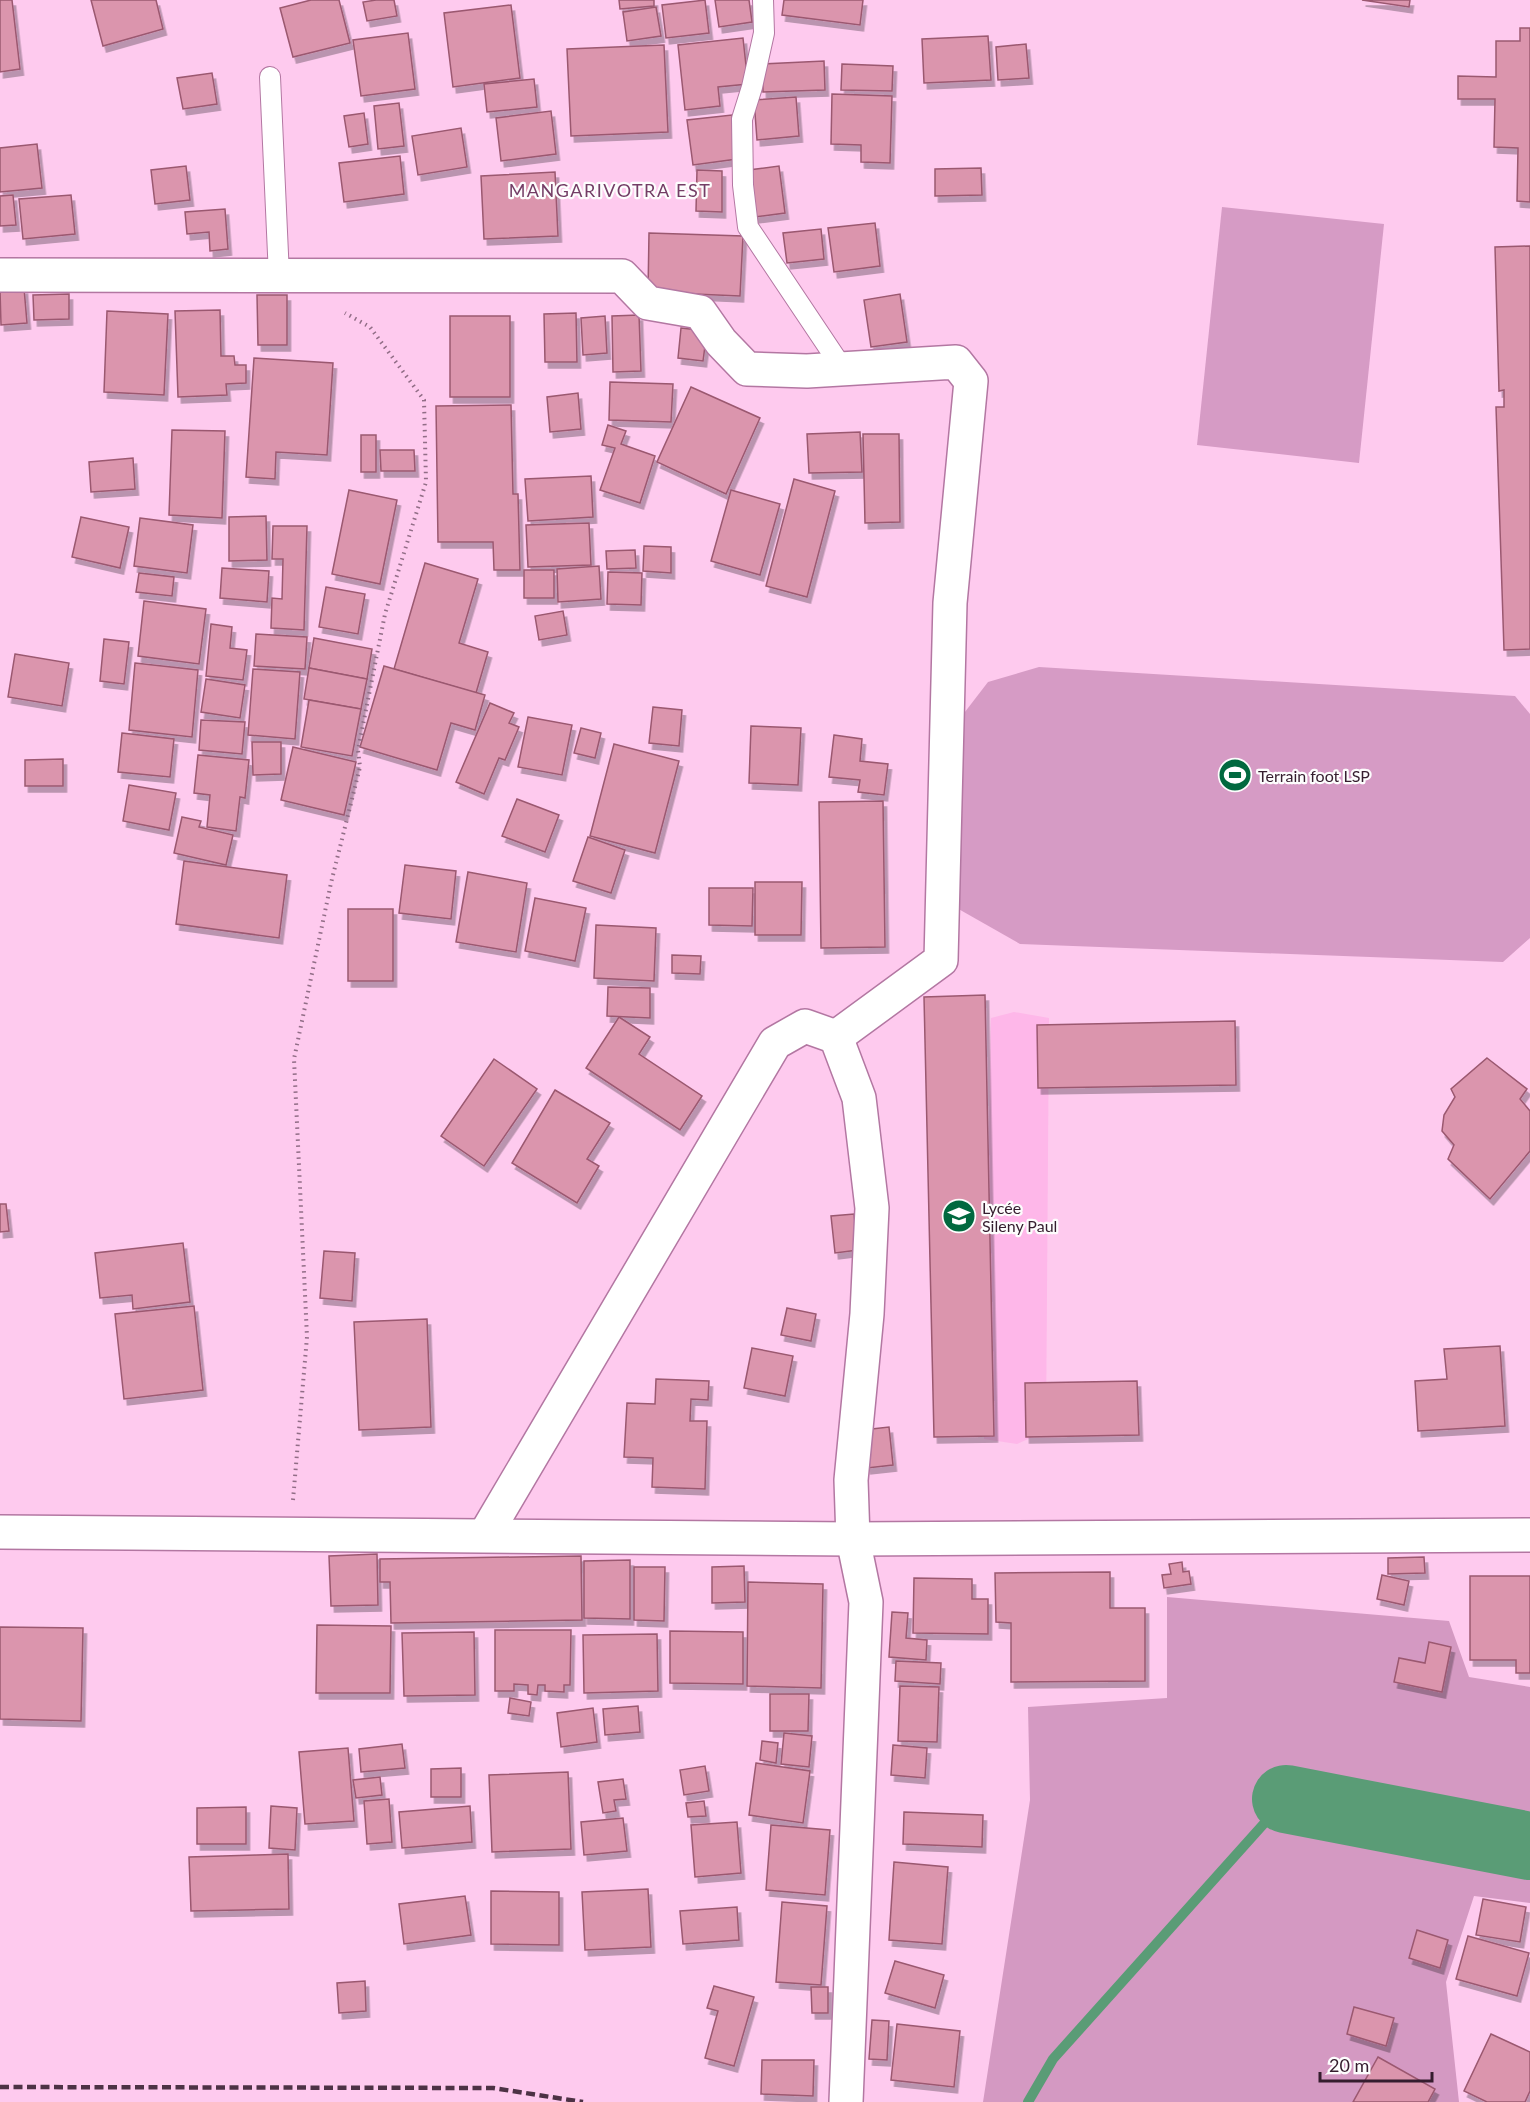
<svg xmlns="http://www.w3.org/2000/svg" width="1530" height="2102" viewBox="0 0 1530 2102" font-family="Lato,sans-serif">
  <style>
    .built { fill: #feb7e9 }
    .green { fill: #d69bc5 }
    .forest { fill: #d499c2 }
    .lines { fill: none; stroke-linecap: round; stroke-linejoin: round }
    .stream { stroke: #5a9c76; stroke-width: 10 }
    .river { stroke: #5a9c76; stroke-width: 68 }
    .building { fill: #db95ad; stroke: #9b5870; stroke-width: 1.5; filter: url(#shadow) }
    .lane-casing { stroke: #b377a2; stroke-width: 22 }
    .street-casing { stroke: #b377a2; stroke-width: 36 }
    .secondary-casing { stroke: #b377a2; stroke-width: 36 }
    .path { stroke: #916d86; stroke-width: 4; stroke-dasharray: 1.5 4.5; stroke-linecap: butt }
    .lane { stroke: #fff; stroke-width: 20 }
    .street { stroke: #fff; stroke-width: 33 }
    .secondary { stroke: #fff; stroke-width: 33 }
    .rail { stroke: #4d3245; stroke-width: 4.5; stroke-dasharray: 9 4.5; stroke-linecap: butt }
    .labels { text-anchor: middle; dominant-baseline: central; stroke-width: 4.5; stroke-linejoin: round; paint-order: stroke }
    .poi-label { font-size: 16px; fill: #351d2e; stroke: #fdfdfd; text-anchor: start }
    .neighbourhood-label { font-size: 18px; letter-spacing: 1.5px; fill: #743d66; stroke: #fdfdfd }
  </style>
  <defs>
    <filter id="shadow"><feDropShadow dx="3.5" dy="6" stdDeviation="0" flood-color="#0004"/></filter>
  </defs>
  <rect width="100%" height="100%" fill="#fecaee"/>
  <!-- built -->
  <polygon class="built" points="1014,1012 1049,1018 1046,1431 1017,1444 984,1439 991,1018"/>
  <!-- green -->
  <g class="green">
    <polygon points="1222,207 1384,224 1359,463 1197,445"/>
    <polygon points="1039,667 1515,696 1530,714 1530,938 1503,962 1020,944 955,907 948,734 988,682"/>
  </g>
  <!-- forest -->
  <polygon class="forest" points="1167,1597 1449,1621 1469,1677 1530,1687 1530,1903 1474,1896 1446,1982 1459,2102 983,2102 1030,1800 1028,1707 1167,1698"/>
  <g class="lines">
    <!-- stream -->
    <polyline class="stream" points="1028,2102 1053,2059 1286,1799"/>
    <!-- river -->
    <polyline class="river" points="1286,1799 1530,1846"/>
  </g>
  <!-- building -->
  <g class="building">
    <polygon points="0,0 12,0 20,69 0,72"/>
    <polygon points="91,0 156,0 163,29 103,46"/>
    <polygon points="311,0 339,0 350,43 293,57 280,8"/>
    <polygon points="376,0 394,0 397,16 367,21 363,2"/>
    <polygon points="619,0 654,0 654,6 620,9"/>
    <polygon points="705,0 709,33 666,38 662,5"/>
    <polygon points="715,0 749,0 752,22 719,27"/>
    <polygon points="784,0 863,0 860,25 782,15"/>
    <polygon points="1362,0 1410,0 1409,7"/>
    <polygon points="511,5 520,78 453,87 444,13"/>
    <polygon points="656,7 661,36 627,41 623,12"/>
    <polygon points="1520,28 1530,28 1530,202 1517,201 1518,148 1494,147 1495,99 1458,99 1458,76 1496,77 1496,41 1520,41"/>
    <polygon points="408,33 415,89 361,96 353,40"/>
    <polygon points="988,36 991,80 924,83 922,39"/>
    <polygon points="743,38 748,84 718,87 720,106 685,110 678,45"/>
    <polygon points="1026,44 1029,78 998,80 996,47"/>
    <polygon points="664,45 668,132 571,136 567,49"/>
    <polygon points="824,61 825,90 763,92 762,64"/>
    <polygon points="842,64 893,66 892,91 841,90"/>
    <polygon points="212,73 217,104 183,109 177,78"/>
    <polygon points="534,79 537,107 487,112 484,84"/>
    <polygon points="832,94 892,96 890,163 861,162 861,145 831,144"/>
    <polygon points="796,97 799,136 757,140 754,100"/>
    <polygon points="399,103 404,146 378,149 374,106"/>
    <polygon points="551,111 556,154 501,161 496,118"/>
    <polygon points="364,113 368,144 349,147 344,116"/>
    <polygon points="732,115 737,159 693,165 687,120"/>
    <polygon points="461,128 467,167 418,175 412,136"/>
    <polygon points="37,144 42,188 0,192 0,148"/>
    <polygon points="400,156 404,194 344,202 339,163"/>
    <polygon points="186,166 190,200 155,204 151,170"/>
    <polygon points="779,166 785,213 755,217 749,170"/>
    <polygon points="981,168 982,195 935,196 935,169"/>
    <polygon points="697,170 722,171 722,212 696,211"/>
    <polygon points="555,172 558,236 484,239 481,176"/>
    <polygon points="13,195 16,225 0,226 0,196"/>
    <polygon points="71,195 75,234 23,239 19,199"/>
    <polygon points="225,209 228,249 210,251 209,232 187,234 185,212"/>
    <polygon points="875,223 880,266 834,272 828,228"/>
    <polygon points="821,229 824,259 787,263 783,233"/>
    <polygon points="649,233 743,236 740,296 648,292"/>
    <polygon points="1530,246 1530,649 1504,650 1496,407 1504,407 1504,390 1499,391 1495,247"/>
    <polygon points="24,288 27,323 1,325 0,290"/>
    <polygon points="69,294 69,319 34,320 33,295"/>
    <polygon points="900,294 907,342 871,347 864,300"/>
    <polygon points="257,295 287,295 287,345 258,345"/>
    <polygon points="220,310 221,356 234,356 235,365 246,365 246,383 226,384 227,395 178,397 175,311"/>
    <polygon points="107,311 168,314 164,395 104,392"/>
    <polygon points="576,313 577,362 545,362 544,314"/>
    <polygon points="639,315 641,371 613,372 612,316"/>
    <rect x="450" y="316" width="60" height="81"/>
    <polygon points="605,316 607,353 583,355 581,318"/>
    <polygon points="681,328 707,331 703,361 678,358"/>
    <polygon points="254,358 333,363 327,455 276,452 275,479 246,477"/>
    <polygon points="610,382 673,384 671,422 609,420"/>
    <polygon points="691,387 760,418 726,494 657,462"/>
    <polygon points="578,393 581,429 550,432 547,397"/>
    <polygon points="511,405 513,494 518,494 520,570 494,570 493,542 438,542 436,406"/>
    <polygon points="608,425 626,431 621,444 655,456 640,503 600,490 615,448 602,445"/>
    <polygon points="172,430 225,431 222,518 169,515"/>
    <polygon points="860,432 862,472 809,473 807,434"/>
    <polygon points="863,434 899,434 900,522 865,523"/>
    <rect x="361" y="435" width="15" height="37"/>
    <polygon points="380,450 414,450 415,471 381,471"/>
    <polygon points="133,458 135,489 91,492 89,462"/>
    <polygon points="591,476 593,517 528,521 525,479"/>
    <polygon points="794,479 835,491 807,597 766,586"/>
    <polygon points="349,490 397,500 380,584 332,574"/>
    <polygon points="731,490 780,504 760,575 711,561"/>
    <polygon points="266,516 267,560 229,561 229,517"/>
    <polygon points="81,517 129,527 120,568 72,557"/>
    <polygon points="140,518 193,525 187,573 134,566"/>
    <polygon points="589,523 591,565 528,567 526,525"/>
    <polygon points="273,526 307,526 304,630 271,628 272,598 282,599 283,559 272,559"/>
    <polygon points="644,546 671,547 671,573 643,571"/>
    <polygon points="635,550 636,568 607,569 606,551"/>
    <polygon points="425,563 478,579 459,643 488,652 476,693 394,669"/>
    <polygon points="599,566 601,599 558,602 557,569"/>
    <polygon points="222,568 269,571 267,602 220,598"/>
    <rect x="524" y="570" width="30" height="28"/>
    <polygon points="608,572 642,573 641,605 607,604"/>
    <polygon points="139,573 174,577 172,596 136,592"/>
    <polygon points="326,587 365,594 358,634 319,627"/>
    <polygon points="144,601 206,609 199,664 138,656"/>
    <polygon points="563,611 567,635 539,640 535,616"/>
    <polygon points="211,624 232,627 230,648 247,650 243,680 206,676"/>
    <polygon points="256,634 307,637 305,669 254,666"/>
    <polygon points="314,638 372,649 367,679 309,668"/>
    <polygon points="104,639 129,642 124,684 100,681"/>
    <polygon points="15,654 69,663 62,706 8,697"/>
    <polygon points="135,663 198,670 192,737 129,730"/>
    <polygon points="384,666 485,695 475,730 451,723 437,770 360,747"/>
    <polygon points="309,668 367,679 361,709 304,699"/>
    <polygon points="253,669 300,672 295,739 248,735"/>
    <polygon points="206,679 245,685 240,718 201,712"/>
    <polygon points="309,700 361,709 352,756 301,747"/>
    <polygon points="490,703 514,713 509,723 519,727 505,760 499,758 484,794 456,782"/>
    <polygon points="653,707 682,710 679,746 649,743"/>
    <polygon points="528,717 572,725 562,775 518,767"/>
    <polygon points="201,720 245,722 242,754 199,750"/>
    <polygon points="751,726 801,728 798,785 749,783"/>
    <polygon points="581,728 601,733 595,758 574,753"/>
    <polygon points="122,733 174,739 170,777 118,772"/>
    <polygon points="834,735 862,739 860,761 888,764 884,795 858,792 860,780 829,777"/>
    <polygon points="252,742 281,742 281,774 253,775"/>
    <polygon points="614,744 679,761 655,853 590,836"/>
    <polygon points="293,747 356,762 344,815 281,800"/>
    <polygon points="198,755 249,760 245,798 240,797 236,831 207,827 210,795 194,793"/>
    <polygon points="63,759 63,786 25,786 25,760"/>
    <polygon points="129,785 176,793 169,830 123,821"/>
    <polygon points="517,799 559,815 545,852 502,836"/>
    <polygon points="883,801 885,947 821,948 819,802"/>
    <polygon points="182,817 201,821 199,827 233,835 226,865 174,853"/>
    <polygon points="588,837 625,850 611,893 573,881"/>
    <polygon points="184,861 287,875 279,938 176,924"/>
    <polygon points="405,865 456,871 451,919 399,913"/>
    <polygon points="468,872 527,883 516,952 456,942"/>
    <polygon points="755,882 802,882 801,935 755,935"/>
    <polygon points="709,888 753,888 752,926 709,925"/>
    <polygon points="535,898 586,908 575,961 525,951"/>
    <rect x="348" y="909" width="45" height="72"/>
    <polygon points="596,925 656,928 654,981 594,978"/>
    <polygon points="672,955 701,956 700,974 672,973"/>
    <polygon points="608,987 650,988 650,1018 607,1016"/>
    <polygon points="985,995 994,1436 934,1437 924,997"/>
    <polygon points="619,1017 650,1037 639,1054 702,1096 680,1130 586,1068"/>
    <polygon points="1235,1021 1236,1085 1038,1088 1037,1025"/>
    <polygon points="1487,1058 1527,1089 1520,1099 1530,1111 1530,1151 1490,1199 1448,1159 1454,1145 1442,1131 1444,1115 1455,1097 1451,1089"/>
    <polygon points="494,1059 537,1089 484,1166 441,1136"/>
    <polygon points="555,1090 610,1123 587,1159 599,1166 577,1203 512,1163"/>
    <polygon points="0,1204 6,1204 9,1231 0,1232"/>
    <polygon points="854,1214 858,1250 835,1253 831,1216"/>
    <polygon points="183,1243 190,1302 133,1309 132,1295 100,1298 95,1253"/>
    <polygon points="324,1251 355,1253 352,1301 320,1298"/>
    <polygon points="194,1306 203,1390 124,1399 115,1314"/>
    <polygon points="787,1308 816,1314 811,1341 781,1335"/>
    <polygon points="427,1319 431,1427 359,1430 354,1322"/>
    <polygon points="1500,1346 1505,1426 1418,1431 1415,1381 1447,1379 1444,1349"/>
    <polygon points="752,1348 793,1356 785,1396 744,1388"/>
    <polygon points="656,1379 709,1381 708,1400 691,1399 690,1421 707,1421 705,1489 652,1487 653,1458 624,1457 627,1403 655,1404"/>
    <polygon points="1137,1381 1139,1435 1026,1437 1025,1383"/>
    <polygon points="889,1427 893,1465 867,1468 863,1430"/>
    <polygon points="377,1554 378,1605 331,1606 329,1556"/>
    <polygon points="581,1556 582,1620 391,1623 390,1582 380,1582 380,1559"/>
    <polygon points="1424,1557 1425,1573 1388,1574 1388,1558"/>
    <polygon points="630,1560 630,1619 584,1618 584,1561"/>
    <polygon points="1182,1562 1183,1572 1189,1571 1191,1584 1164,1588 1162,1575 1171,1574 1169,1564"/>
    <polygon points="744,1566 745,1602 712,1603 712,1567"/>
    <polygon points="634,1567 665,1567 664,1621 634,1620"/>
    <polygon points="1110,1572 1110,1608 1145,1608 1145,1681 1011,1682 1011,1623 996,1622 995,1573"/>
    <polygon points="1382,1575 1409,1581 1404,1605 1377,1599"/>
    <polygon points="1470,1576 1530,1576 1530,1673 1516,1673 1516,1660 1470,1660"/>
    <polygon points="914,1578 972,1579 972,1599 988,1599 988,1634 913,1633"/>
    <polygon points="748,1582 823,1584 821,1688 747,1686"/>
    <polygon points="892,1612 908,1613 906,1638 927,1640 926,1660 889,1657"/>
    <polygon points="317,1625 391,1626 390,1693 316,1693"/>
    <polygon points="0,1627 83,1628 81,1721 0,1719"/>
    <polygon points="495,1630 571,1630 570,1685 564,1685 564,1692 545,1691 545,1685 538,1685 537,1695 528,1694 528,1685 514,1684 514,1691 495,1691"/>
    <polygon points="670,1631 743,1632 743,1684 670,1683"/>
    <polygon points="474,1632 475,1695 404,1696 402,1633"/>
    <polygon points="657,1634 658,1691 584,1693 583,1635"/>
    <polygon points="1429,1642 1451,1647 1442,1692 1394,1682 1399,1658 1425,1663"/>
    <polygon points="896,1661 941,1663 940,1684 895,1681"/>
    <polygon points="900,1686 939,1687 937,1742 898,1741"/>
    <polygon points="770,1694 809,1694 808,1731 770,1731"/>
    <polygon points="510,1698 531,1702 529,1716 508,1713"/>
    <polygon points="638,1706 640,1732 605,1735 603,1709"/>
    <polygon points="593,1708 597,1742 561,1747 557,1713"/>
    <polygon points="784,1733 812,1736 809,1767 781,1764"/>
    <polygon points="762,1741 778,1743 776,1763 760,1760"/>
    <polygon points="402,1744 405,1768 361,1772 359,1749"/>
    <polygon points="893,1745 927,1748 925,1778 891,1775"/>
    <polygon points="348,1748 354,1821 305,1824 299,1752"/>
    <polygon points="756,1763 810,1771 803,1823 749,1815"/>
    <polygon points="705,1766 709,1791 684,1795 680,1770"/>
    <polygon points="461,1768 461,1797 431,1797 431,1769"/>
    <polygon points="568,1772 571,1849 492,1852 489,1775"/>
    <polygon points="380,1777 382,1795 356,1798 353,1780"/>
    <polygon points="623,1779 626,1799 614,1800 616,1811 603,1813 598,1782"/>
    <polygon points="389,1799 392,1842 367,1844 364,1801"/>
    <polygon points="704,1801 706,1816 688,1817 686,1803"/>
    <polygon points="271,1806 297,1808 295,1850 269,1848"/>
    <polygon points="470,1806 472,1842 402,1848 399,1812"/>
    <polygon points="246,1807 246,1844 197,1844 197,1808"/>
    <polygon points="904,1812 983,1815 982,1847 903,1844"/>
    <polygon points="623,1818 627,1851 584,1855 581,1822"/>
    <polygon points="737,1822 741,1873 695,1877 691,1825"/>
    <polygon points="771,1825 830,1830 825,1895 766,1890"/>
    <polygon points="288,1854 289,1909 191,1911 189,1857"/>
    <polygon points="894,1862 948,1867 942,1944 889,1940"/>
    <polygon points="648,1889 651,1947 585,1950 582,1892"/>
    <polygon points="491,1891 559,1892 559,1945 491,1944"/>
    <polygon points="465,1896 471,1935 404,1944 399,1904"/>
    <polygon points="1483,1899 1526,1907 1520,1942 1476,1935"/>
    <polygon points="782,1902 827,1906 821,1985 776,1982"/>
    <polygon points="737,1907 739,1940 683,1944 680,1911"/>
    <polygon points="1417,1930 1448,1940 1440,1968 1409,1958"/>
    <polygon points="1468,1936 1529,1953 1517,1996 1456,1979"/>
    <polygon points="895,1961 944,1975 935,2008 885,1993"/>
    <polygon points="365,1981 366,2011 339,2013 337,1983"/>
    <polygon points="714,1986 754,1997 734,2066 705,2058 718,2011 707,2008"/>
    <polygon points="811,1987 828,1987 828,2013 812,2013"/>
    <polygon points="1354,2007 1394,2018 1386,2046 1347,2034"/>
    <polygon points="872,2020 889,2021 887,2060 869,2059"/>
    <polygon points="897,2024 960,2031 954,2087 891,2080"/>
    <polygon points="1491,2034 1530,2052 1530,2091 1525,2102 1487,2102 1464,2091"/>
    <polygon points="1378,2057 1435,2089 1428,2102 1353,2102"/>
    <polygon points="762,2060 814,2060 813,2096 761,2094"/>
  </g>
  <g class="lines">
    <!-- lane casing -->
    <g class="lane-casing">
      <g id="lane">
        <polyline points="763,0 764,33 752,87 742,119 743,185 748,227 843,369"/>
        <polyline points="270,77 279,276"/>
      </g>
    </g>
    <!-- street casing -->
    <g class="street-casing">
      <g id="street">
        <polyline points="0,275 622,276 648,303 700,312 721,342 747,369 807,371 956,362 971,381 950,603 941,960 836,1037"/>
        <polyline points="485,1535 775,1043 805,1026 836,1037 859,1098 872,1208 867,1314 851,1480 853,1539 866,1602 846,2102"/>
      </g>
    </g>
    <!-- secondary casing -->
    <g class="secondary-casing">
      <polyline id="secondary" points="0,1532 853,1539 1530,1535"/>
    </g>
    <!-- path -->
    <polyline class="path" points="293,1500 307,1337 294,1059 331,883 360,767 358,750 385,614 426,482 424,400 370,327 345,313"/>
    <!-- lane -->
    <use href="#lane" class="lane"/>
    <!-- street -->
    <use href="#street" class="street"/>
    <!-- secondary -->
    <use href="#secondary" class="secondary"/>
    <!-- rail -->
    <polyline class="rail" points="0,2087 493,2088 583,2102"/>
  </g>
  <!-- icons -->
  <defs>
    <g id="stadium-disc" transform="scale(1.725)"><circle r="9.5" fill="#01693f" stroke="#fdfdfd"/><path d="M0-5a6.5 5 0 1 0 0 10a6.5 5 0 1 0 0-10ZM-3.5-1.8h7v3.6h-7Z" fill="#fff"/></g>
    <g id="school-disc" transform="scale(1.725)"><circle r="9.5" fill="#01693f" stroke="#fdfdfd"/><path d="M0-5L7-2L0 1L-7-2ZM-4 1L0 2.5L4 1V4Q0 6-4 4Z" fill="#fff"/></g>
  </defs>
  <g fill-rule="evenodd">
    <use href="#stadium-disc" x="1235" y="775"/>
    <use href="#school-disc" x="959" y="1216"/>
  </g>
  <g class="labels">
    <!-- poi labels -->
    <g class="poi-label">
      <text x="1258" y="775">Terrain foot LSP</text>
      <text x="982" y="1207">Lycée<tspan x="982" dy="18">Sileny Paul</tspan></text>
    </g>
    <!-- neighbourhood labels -->
    <g class="neighbourhood-label">
      <text x="610" y="190">MANGARIVOTRA EST</text>
    </g>
  </g>
  <!-- scale -->
  <path d="M1320 2072v9h112v-9" fill="none" stroke="#351d2e" stroke-width="3"/>
  <text x="1329" y="2072" font-size="18" fill="#351d2e" stroke="#fdfdfd" stroke-width="4.5" paint-order="stroke">20 m</text>
</svg>
